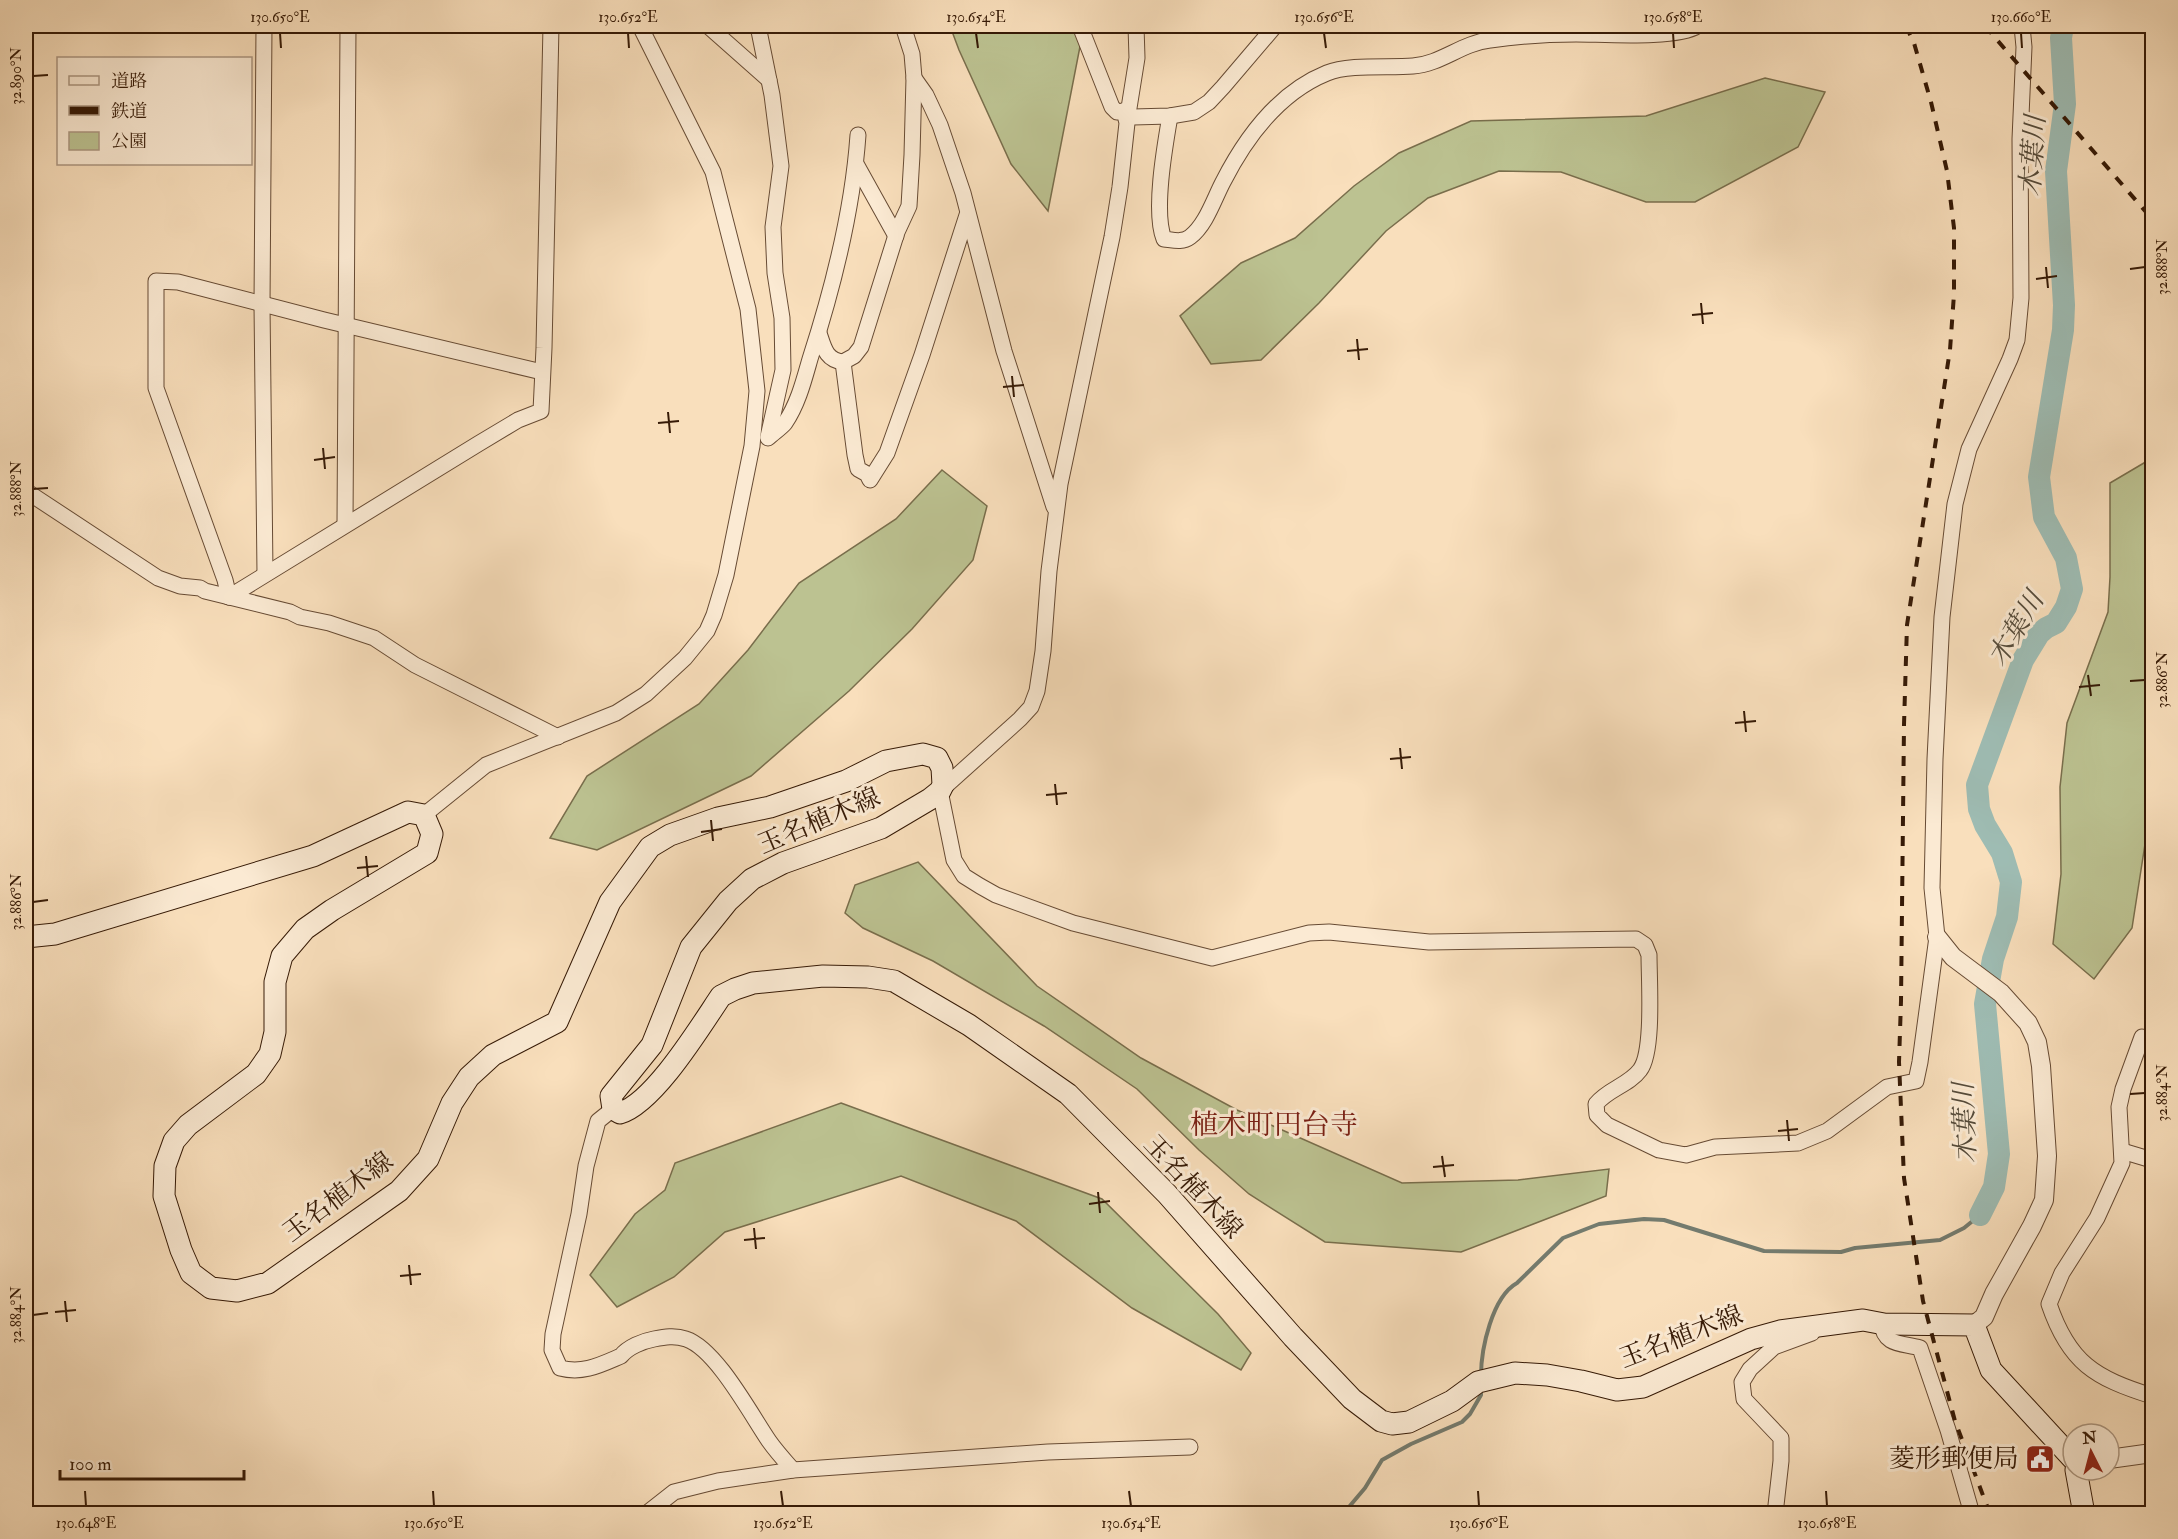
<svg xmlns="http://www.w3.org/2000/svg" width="2178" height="1539" viewBox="0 0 2178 1539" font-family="'IM FELL Double Pica','Noto Serif JP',serif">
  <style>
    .green { fill: #bcc291; stroke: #796e4c; stroke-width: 1.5 }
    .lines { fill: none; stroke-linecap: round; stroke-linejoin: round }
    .stream { stroke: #747b6e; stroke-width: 4 }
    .river { stroke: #9ebcb3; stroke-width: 22 }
    .minor-casing { stroke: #674b34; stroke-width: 17 }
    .tertiary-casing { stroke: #674b34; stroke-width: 20 }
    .secondary-casing { stroke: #361a06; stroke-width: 23 }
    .minor { stroke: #fbead3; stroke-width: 15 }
    .tertiary { stroke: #fbead3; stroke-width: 18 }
    .secondary { stroke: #fbead3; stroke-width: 21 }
    .rail { stroke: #361a06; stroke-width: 4; stroke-dasharray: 10 10; stroke-linecap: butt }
    .ticks { fill: none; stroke: #361a06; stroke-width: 2 }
    .labels { text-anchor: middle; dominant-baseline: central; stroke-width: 6; stroke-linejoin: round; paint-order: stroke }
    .street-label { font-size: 26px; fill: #361a06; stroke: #fbead3 }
    .poi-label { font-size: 26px; fill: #361a06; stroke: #fbead3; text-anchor: end }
    .water-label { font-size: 27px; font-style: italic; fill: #554b3a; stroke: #fbead3 }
    .quarter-label { font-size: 28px; fill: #7a1f14; stroke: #fbead3 }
    .neatline { fill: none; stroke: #361a06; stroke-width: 2 }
    .ticks-label { font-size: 15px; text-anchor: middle; fill: #361a06 }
  </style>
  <rect width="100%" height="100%" fill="#f9dfbc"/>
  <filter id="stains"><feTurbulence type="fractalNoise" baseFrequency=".00333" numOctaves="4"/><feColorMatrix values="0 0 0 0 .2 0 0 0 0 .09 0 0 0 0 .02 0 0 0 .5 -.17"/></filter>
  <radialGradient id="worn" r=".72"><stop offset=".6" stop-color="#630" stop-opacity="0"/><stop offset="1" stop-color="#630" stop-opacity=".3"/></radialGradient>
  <!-- green -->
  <g class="green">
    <polygon points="950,26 1084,26 1048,211 1011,164 959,50"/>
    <polygon points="1765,78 1825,92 1798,147 1695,202 1646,202 1561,172 1499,171 1428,198 1386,231 1319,303 1261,360 1211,364 1180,316 1241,263 1295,238 1354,186 1399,153 1471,121 1646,116"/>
    <polygon points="2149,460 2152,470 2152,799 2132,928 2094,979 2053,944 2061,874 2060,787 2067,723 2108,612 2110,577 2110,483"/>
    <polygon points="942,470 987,506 973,560 912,629 849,691 751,776 597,850 550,838 587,776 699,704 748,650 799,583 896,519"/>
    <polygon points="918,862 1037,986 1141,1058 1237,1110 1402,1183 1518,1180 1609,1169 1606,1196 1461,1252 1325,1242 1249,1194 1199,1150 1137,1089 1044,1026 933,961 863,928 845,913 855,885"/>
    <polygon points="841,1103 1102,1199 1218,1314 1251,1353 1241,1370 1132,1308 1016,1221 901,1176 725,1232 674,1277 617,1307 590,1275 635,1214 665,1190 675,1163"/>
  </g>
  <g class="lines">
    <!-- stream -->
    <g class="stream">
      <path d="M1481 1376C1481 1349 1492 1297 1517 1283L1563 1238 1599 1224 1644 1219 1664 1220 1764 1251 1841 1252 1855 1248 1940 1240 1964 1228 1980 1215"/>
      <polyline points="1343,1514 1365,1488 1382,1460 1411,1444 1462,1422 1470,1414 1481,1395 1481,1389"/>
    </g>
    <!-- river -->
    <polyline class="river" points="1980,1215 1994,1187 1999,1154 1985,1004 1993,959 2007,917 2011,882 2002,853 1985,825 1979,809 1977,785 2023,660 2039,634 2046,628 2056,623 2066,607 2072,589 2066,558 2044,517 2039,477 2063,330 2064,305 2056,171 2065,104 2061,38 2063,26"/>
    <!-- minor casing -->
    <g class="minor-casing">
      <g id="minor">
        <polyline points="264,26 262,305 265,573"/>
        <polyline points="708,26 769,80"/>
        <polyline points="758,26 772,95 781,166 773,227 775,273 782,318 783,370 768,437"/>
        <polyline points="1080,26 1112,107 1117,112 1124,111 1133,117 1170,116 1194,112 1209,102 1223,87 1275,26"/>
        <polyline points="914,78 926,95 940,125 963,193 1004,351 1054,507"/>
        <path d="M1124 111 1127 123 1120 187 1112 237 1060 484 1049 571 1043 651 1037 691 1031 707 1020 719 940 791 954 860 964 876 980 886 996 895 1073 923 1212 958 1309 933 1329 932 1429 942 1636 939 1645 945 1649 955C1649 980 1654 1052 1640 1070 1629 1085 1608 1089 1596 1104L1597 1115 1607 1125 1659 1150 1686 1155 1715 1147 1798 1143 1827 1131 1887 1087 1916 1081 1920 1062 1937 937 1932 888 1935 759 1942 617 1955 504 1969 449 2010 359 2017 340 2021 298 2020 139 2024 47 2022 26"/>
        <polyline points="1124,111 1129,108 1137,58 1136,26"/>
        <path d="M1170 116C1165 145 1153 212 1164 239 1173 240 1182 243 1190 237 1206 225 1214 199 1223 182 1246 137 1280 92 1327 73 1349 64 1389 68 1413 66 1441 64 1462 43 1490 40 1518 36 1548 34 1576 34 1604 34 1677 39 1697 26"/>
        <polyline points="856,164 896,236"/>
        <path d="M819 333C824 348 826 360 843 362L854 356 861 347 897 232 909 206 912 155 914 78 912 54 903 26"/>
        <polyline points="843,362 855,455 858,469 867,474 870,480 887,453 922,355 967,215"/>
        <path d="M768 438C773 433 781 428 785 423 798 404 804 380 810 359 832 291 853 207 858 135"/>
        <polyline points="26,491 158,578 180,586 200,588 205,591 290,612 300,617 329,623 374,638 415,665 558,737"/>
        <polyline points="345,524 348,26"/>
        <polyline points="229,597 478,444 518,420 541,411 544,348 551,26"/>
        <polyline points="229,597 225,580 156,388 156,281 178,282 324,320 542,372"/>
        <polyline points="424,815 486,765 616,713 646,694 685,658 707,631 714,615 726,575 752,446 757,391 748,309 713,172 640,26"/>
        <path d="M2152 1039 2142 1037 2123 1089 2119 1107 2122 1163 2097 1218 2062 1273 2049 1304C2069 1363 2095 1378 2152 1396"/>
        <path d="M613 1109 598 1121 586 1166 579 1214 553 1334 552 1350 560 1368C583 1374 600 1365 621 1356 628 1347 643 1341 654 1339 664 1337 675 1335 686 1339 716 1349 750 1413 769 1441 776 1451 785 1461 793 1470"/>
        <polyline points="2122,1151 2152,1160"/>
        <path d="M1882 1323C1883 1346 1903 1343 1920 1348L1948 1430 1972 1514"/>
        <polyline points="646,1514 674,1492 718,1481 793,1470 1048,1452 1190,1447"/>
        <polyline points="1775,1514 1781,1461 1781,1438 1744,1399 1742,1382 1750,1369 1774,1347 1812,1333"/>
      </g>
    </g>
    <!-- tertiary casing -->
    <g class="tertiary-casing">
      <g id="tertiary">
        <polyline points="1937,937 1953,957 2001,993 2028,1023 2037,1042 2041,1066 2047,1156 2044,1200 2032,1226 1994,1294 1984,1317 1974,1325"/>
        <polyline points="2109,1459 2152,1453"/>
      </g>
    </g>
    <!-- secondary casing -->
    <g class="secondary-casing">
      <g id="secondary">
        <path d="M26 937 55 934 313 856 408 812 424 815 432 834 427 853 332 910 305 929 282 956 275 982V1032L270 1054 256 1074 188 1125 174 1141 165 1166 164 1196 181 1250 191 1273 211 1288 237 1291 268 1283 399 1191 428 1159 452 1103 469 1077 493 1055 557 1022 610 902 650 847 670 835 718 818 770 807 846 781 886 761 923 754 937 758 942 768 943 785 940 791 930 799 881 828 783 863 752 879 728 901 691 947 652 1045 611 1096 613 1109 620 1113C654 1103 700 1027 721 996L735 989 753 983 823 976 868 977 894 981 969 1025 1068 1094 1167 1194 1293 1337 1352 1399 1381 1421 1392 1424 1409 1422 1452 1401 1478 1382 1515 1373 1547 1375 1581 1381 1617 1390 1643 1387 1751 1339 1780 1331 1863 1320 1884 1324 1974 1325 1991 1370 2073 1459"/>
        <polyline points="2076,1470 2084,1514"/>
      </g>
    </g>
    <!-- minor -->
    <use href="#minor" class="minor"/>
    <!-- tertiary -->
    <use href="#tertiary" class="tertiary"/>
    <!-- secondary -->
    <use href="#secondary" class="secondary"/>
    <!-- rail -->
    <g class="rail">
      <polyline points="1906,26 1914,43 1931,102 1947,171 1954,228 1954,294 1950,350 1907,625 1904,725 1901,1001 1899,1062 1904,1178 1923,1301 1955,1421 1990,1514"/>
      <polyline points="1985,26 2152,219"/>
    </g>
  </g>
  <!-- ticks -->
  <path class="ticks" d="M280 33 281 48M628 33 629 48M976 33 978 48M1324 33 1326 48M1673 33 1674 48M2021 33 2022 48M33 76 48 75M2046 267 2048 288M2130 269 2145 267M2036 279 2057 276M1701 303 1703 324M1692 315 1713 313M1357 339 1359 360M1347 351 1368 349M1012 376 1014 397M1003 387 1024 385M668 412 670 433M658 423 679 421M323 448 325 469M314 460 335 457M33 489 48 488M2088 675 2091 696M2130 681 2145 680M2079 687 2100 685M1744 711 1746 732M1735 723 1756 721M1400 748 1402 769M1390 759 1411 757M1055 784 1057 805M1046 795 1067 793M711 820 713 841M701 832 722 829M366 856 368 877M357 868 378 866M33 902 48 900M2130 1094 2145 1093M1787 1120 1789 1141M1778 1131 1798 1129M1442 1156 1445 1177M1433 1167 1454 1165M1098 1192 1100 1213M1089 1204 1110 1201M754 1228 756 1249M744 1240 765 1238M409 1265 411 1285M400 1276 421 1274M65 1301 67 1322M55 1312 76 1310M33 1315 48 1313M85 1491 86 1506M433 1491 434 1506M781 1491 783 1506M1129 1491 1131 1506M1478 1491 1479 1506M1826 1491 1827 1506"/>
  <!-- icons -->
  <defs>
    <g id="civic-square" transform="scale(1.5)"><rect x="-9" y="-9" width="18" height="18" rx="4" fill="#8f2418" stroke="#fbead3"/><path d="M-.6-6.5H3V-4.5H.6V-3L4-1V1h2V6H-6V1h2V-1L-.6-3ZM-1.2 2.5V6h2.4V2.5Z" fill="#fff"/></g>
  </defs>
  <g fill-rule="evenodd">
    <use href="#civic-square" x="2040" y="1459"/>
  </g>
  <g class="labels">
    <!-- street labels -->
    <g class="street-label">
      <text transform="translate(819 821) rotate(-23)">玉名植木線</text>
      <text transform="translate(1193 1187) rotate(47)">玉名植木線</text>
      <text transform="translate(338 1197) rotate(-37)">玉名植木線</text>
      <text transform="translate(1681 1337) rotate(-21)">玉名植木線</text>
    </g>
    <!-- poi labels -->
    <g class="poi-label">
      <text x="2019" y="1459">菱形郵便局</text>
    </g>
    <!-- water labels -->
    <g class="water-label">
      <text transform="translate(2033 156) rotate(-86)">木葉川</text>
      <text transform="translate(2016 629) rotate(-59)">木葉川</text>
      <text transform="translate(1965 1123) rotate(-92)">木葉川</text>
    </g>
    <!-- quarter labels -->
    <g class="quarter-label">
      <text x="1274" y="1125">植木町円台寺</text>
    </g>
  </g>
  <!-- margin -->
  <rect width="2178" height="1539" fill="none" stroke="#f9dfbc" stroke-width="66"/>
  <!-- legend -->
  <rect x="57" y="57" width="195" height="108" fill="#fbead3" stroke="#ac9781" stroke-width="1.5"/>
  <rect x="69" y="76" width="30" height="9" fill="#fbead3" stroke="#ac9781" stroke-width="1.5"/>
  <text x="111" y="87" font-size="18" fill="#361a06">道路</text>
  <rect x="69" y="106" width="30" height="9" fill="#361a06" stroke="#ac9781" stroke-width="1.5"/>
  <text x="111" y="117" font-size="18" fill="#361a06">鉄道</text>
  <rect x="69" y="132" width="30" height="18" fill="#bcc291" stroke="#ac9781" stroke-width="1.5"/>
  <text x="111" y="147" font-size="18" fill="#361a06">公園</text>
  <!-- north arrow -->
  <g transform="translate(2091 1452) rotate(354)"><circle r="28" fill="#fbead3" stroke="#ac9781" stroke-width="1.5"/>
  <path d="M0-4.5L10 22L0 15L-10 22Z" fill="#8f2418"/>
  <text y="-9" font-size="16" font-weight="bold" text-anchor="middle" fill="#361a06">N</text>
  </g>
  <!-- scale -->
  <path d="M60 1470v9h184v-9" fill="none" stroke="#361a06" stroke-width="3"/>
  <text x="69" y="1470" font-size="18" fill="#361a06" stroke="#fbead3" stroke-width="4.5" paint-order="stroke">100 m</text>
  <rect x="33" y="33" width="2112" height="1473" class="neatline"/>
  <g class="ticks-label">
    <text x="280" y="22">130.650°E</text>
    <text x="628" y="22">130.652°E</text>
    <text x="976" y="22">130.654°E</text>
    <text x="1324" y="22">130.656°E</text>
    <text x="1673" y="22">130.658°E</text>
    <text x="2021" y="22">130.660°E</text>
    <text transform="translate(16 76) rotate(-90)" y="5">32.890°N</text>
    <text transform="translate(2162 267) rotate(-90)" y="5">32.888°N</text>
    <text transform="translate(16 489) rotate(-90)" y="5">32.888°N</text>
    <text transform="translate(2162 680) rotate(-90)" y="5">32.886°N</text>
    <text transform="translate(16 902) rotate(-90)" y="5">32.886°N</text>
    <text transform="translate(2162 1093) rotate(-90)" y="5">32.884°N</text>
    <text transform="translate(16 1315) rotate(-90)" y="5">32.884°N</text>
    <text x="86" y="1528">130.648°E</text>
    <text x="434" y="1528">130.650°E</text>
    <text x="783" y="1528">130.652°E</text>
    <text x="1131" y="1528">130.654°E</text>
    <text x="1479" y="1528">130.656°E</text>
    <text x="1827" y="1528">130.658°E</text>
  </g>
  <rect width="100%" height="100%" filter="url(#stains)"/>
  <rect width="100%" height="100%" fill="url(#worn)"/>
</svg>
